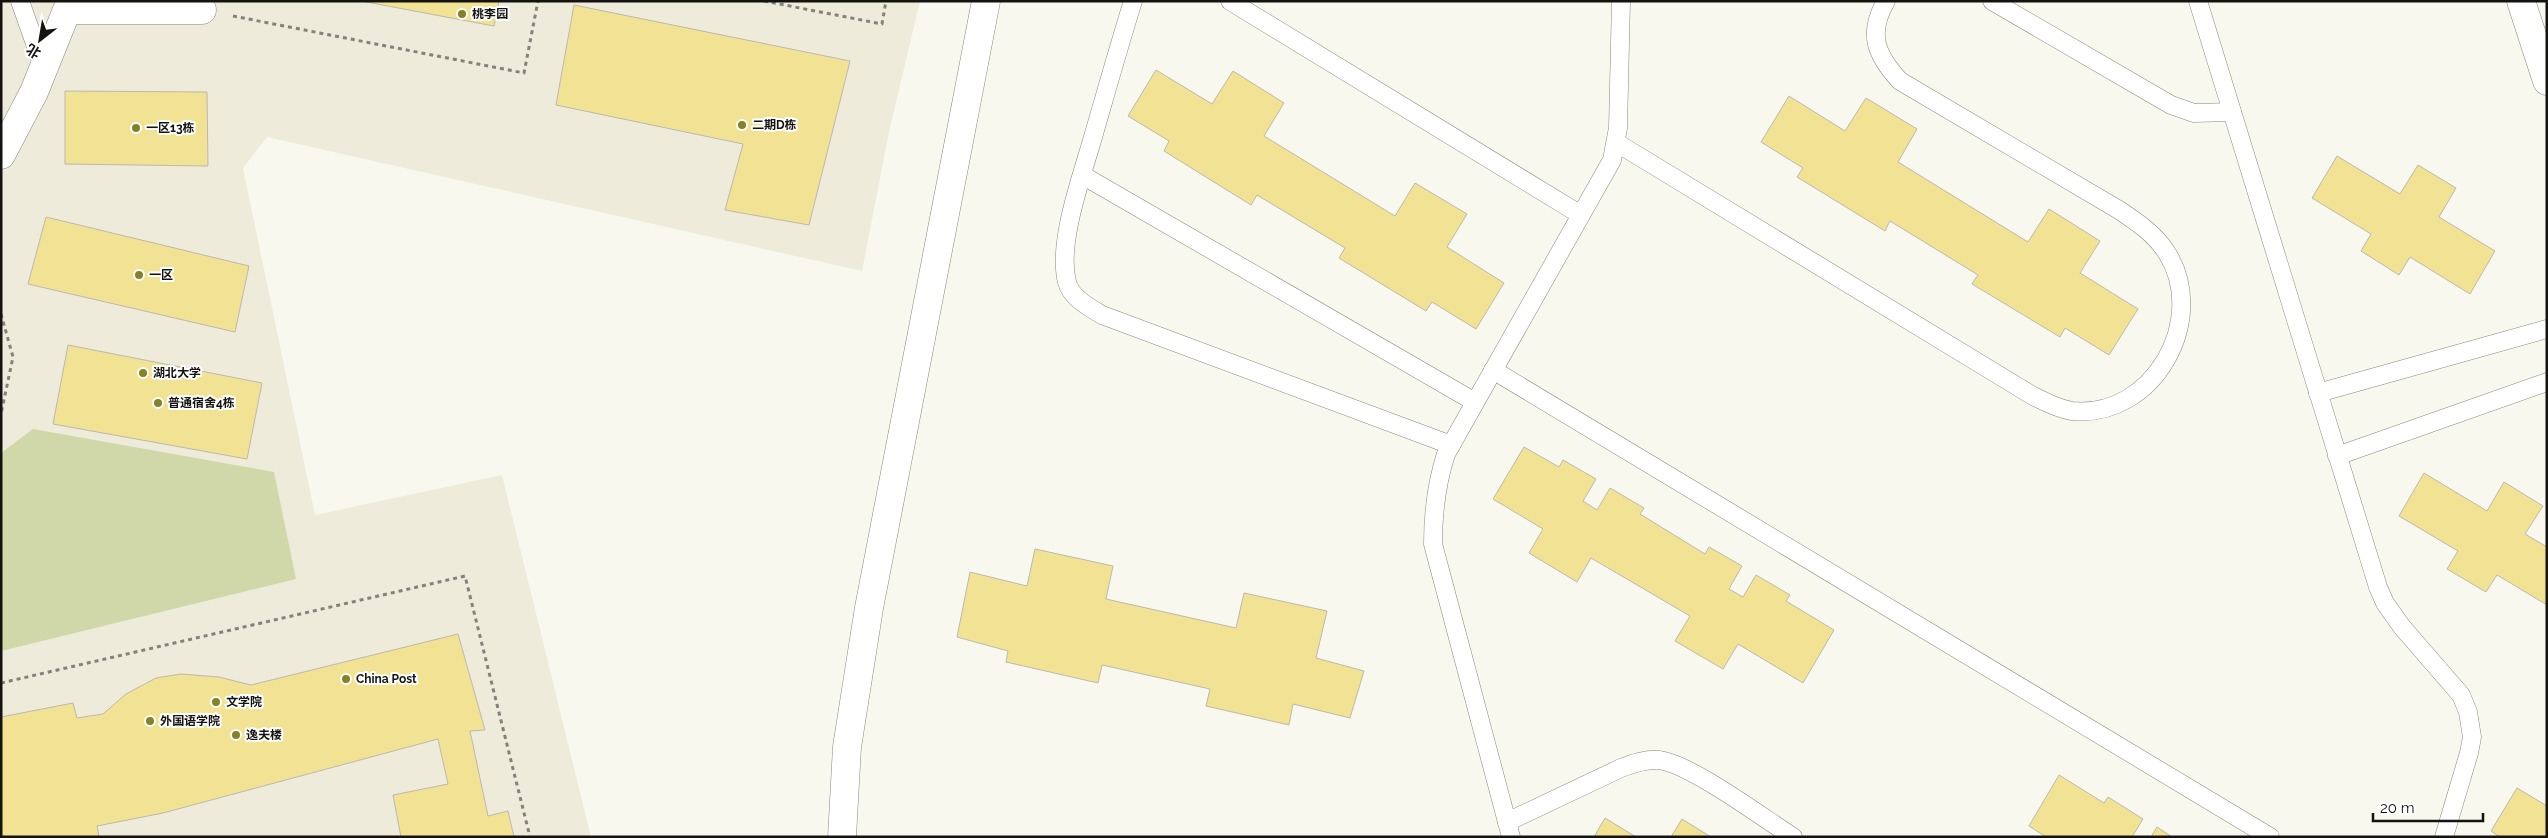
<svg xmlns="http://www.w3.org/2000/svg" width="2548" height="838" viewBox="0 0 2548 838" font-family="Raleway,'Noto Sans SC',sans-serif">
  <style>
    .built { fill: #eeebda }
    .green { fill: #d0d8aa }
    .building { fill: #f2e293; stroke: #bbb9b0 }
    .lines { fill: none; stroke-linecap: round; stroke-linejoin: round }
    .service-casing { stroke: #88877e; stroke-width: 19 }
    .minor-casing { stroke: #88877e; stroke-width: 29 }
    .tertiary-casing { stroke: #88877e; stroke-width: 29 }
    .path { stroke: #83827c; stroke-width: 3; stroke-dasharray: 4 4; stroke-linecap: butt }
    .service { stroke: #fff; stroke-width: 18 }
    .minor { stroke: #fff; stroke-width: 28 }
    .tertiary { stroke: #fff; stroke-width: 28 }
    .poi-dot { fill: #868129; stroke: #fff; stroke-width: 2 }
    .labels { text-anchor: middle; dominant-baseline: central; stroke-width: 4; stroke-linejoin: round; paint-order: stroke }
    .poi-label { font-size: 12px; font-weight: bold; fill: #141310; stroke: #fff; text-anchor: start }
  </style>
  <rect width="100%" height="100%" fill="#f9f8ee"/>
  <!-- built -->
  <polygon class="built" points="1,1 920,1 889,132 862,271 267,137 243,168 315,515 502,475 591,837 1,837"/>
  <!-- green -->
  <polygon class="green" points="33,429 274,472 296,579 1,651 1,453"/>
  <!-- building -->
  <g class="building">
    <polygon points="361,1 499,1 494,26"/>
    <polygon points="574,5 850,61 809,225 725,210 743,144 556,105"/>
    <polygon points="1156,70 1212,104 1233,71 1284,103 1264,136 1395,216 1415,183 1467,214 1447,247 1504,283 1476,329 1432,302 1426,311 1339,258 1345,248 1257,195 1251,205 1164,151 1169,141 1128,116"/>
    <polygon points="65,91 207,92 208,166 65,164"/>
    <polygon points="1789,96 1845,131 1866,98 1917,129 1898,162 2028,242 2049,209 2100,241 2080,273 2138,309 2109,355 2065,328 2060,337 1972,284 1978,275 1890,221 1885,231 1797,177 1803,168 1761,142"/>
    <polygon points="2337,156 2400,194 2418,165 2456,188 2439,217 2495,251 2470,294 2410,257 2399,275 2361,251 2371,234 2312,198"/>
    <polygon points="46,217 249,266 235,332 28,284"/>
    <polygon points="68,345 262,383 247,459 53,424"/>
    <polygon points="1524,447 1559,467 1563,460 1596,479 1583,501 1597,510 1610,488 1644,508 1640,514 1705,554 1709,547 1742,566 1729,589 1743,597 1756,575 1790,595 1786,601 1834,630 1803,683 1738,644 1723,669 1675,641 1690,616 1591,558 1577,582 1529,553 1543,529 1493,499"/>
    <polygon points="2424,473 2487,511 2504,482 2543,506 2525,534 2547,547 2547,605 2497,575 2486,592 2447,569 2458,551 2399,516"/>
    <polygon points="1035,549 1113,566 1106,599 1236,628 1244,593 1327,611 1316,658 1364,671 1350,718 1293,704 1289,725 1206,706 1210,689 1102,665 1098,683 1006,662 1008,651 957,637 970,572 1027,586"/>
    <polygon points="458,634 485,730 470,731 488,816 508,811 514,837 401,837 393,795 448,784 438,739 163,813 97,826 99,837 1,837 1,717 73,703 77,718 103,714 126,694 156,678 181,674 219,677 251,685"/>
    <polygon points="2059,775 2104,803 2108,797 2143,819 2132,837 2046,837 2029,826"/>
    <polygon points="2517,788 2547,806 2547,837 2500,837 2491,831"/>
    <polygon points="1605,818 1636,837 1594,837"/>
    <polygon points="1682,819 1711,837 1671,837"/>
    <polygon points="2157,827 2172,837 2151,837"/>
  </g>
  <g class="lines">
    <!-- service casing -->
    <g class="service-casing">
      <g id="service">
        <polyline points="20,1 44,69"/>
        <path d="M1133 1C1119 46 1106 92 1093 137 1082 176 1057 243 1067 282 1071 298 1089 307 1102 315L1451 445"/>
        <polyline points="1230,1 1581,215"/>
        <polyline points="1992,1 2171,105 2194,113 2232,112"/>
        <polyline points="2198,1 2378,587 2385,603 2402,627 2461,695 2468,712 2472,737 2469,753 2444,837"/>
        <path d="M1617 143 2033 396C2046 402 2058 409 2072 411 2153 419 2209 320 2167 253 2155 234 2137 222 2119 210L1900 81C1876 55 1867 34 1886 1"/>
        <polyline points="1082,175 1475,402"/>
        <polyline points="1493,370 2270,837"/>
        <polyline points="2318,393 2547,329"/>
        <polyline points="2337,456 2547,382"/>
        <path d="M1507 822 1621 768C1634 763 1646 759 1659 760 1691 764 1763 818 1793 837"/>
        <path d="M1511 837 1433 544C1433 512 1436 485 1446 454L1612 160 1618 128 1621 1"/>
      </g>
    </g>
    <!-- minor casing -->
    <g class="minor-casing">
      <g id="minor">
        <polyline points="2521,1 2547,81"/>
        <polyline points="1,155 34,92 67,10 202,10"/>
      </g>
    </g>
    <!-- tertiary casing -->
    <g class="tertiary-casing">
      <polyline id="tertiary" points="842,837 847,747 869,608 986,1"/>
    </g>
    <!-- path -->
    <g class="path">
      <polyline points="764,1 882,24 886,1"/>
      <polyline points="233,16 524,73 538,1"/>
      <polyline points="1,314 13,357 1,414"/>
      <polyline points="1,683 465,576 530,837"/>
    </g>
    <!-- service -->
    <use href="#service" class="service"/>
    <!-- minor -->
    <use href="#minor" class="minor"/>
    <!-- tertiary -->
    <use href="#tertiary" class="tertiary"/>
  </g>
  <!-- markers -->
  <g class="poi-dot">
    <circle cx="462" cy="14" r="5"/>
    <circle cx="742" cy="125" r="5"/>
    <circle cx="136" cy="128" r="5"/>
    <circle cx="139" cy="275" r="5"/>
    <circle cx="143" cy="373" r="5"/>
    <circle cx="158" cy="403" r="5"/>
    <circle cx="346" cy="679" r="5"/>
    <circle cx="216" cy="702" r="5"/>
    <circle cx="150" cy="721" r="5"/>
    <circle cx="236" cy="735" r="5"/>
  </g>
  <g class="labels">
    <!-- poi labels -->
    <g class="poi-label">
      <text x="472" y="14">桃李园</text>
      <text x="752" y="125">二期D栋</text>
      <text x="146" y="128">一区13栋</text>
      <text x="149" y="275">一区</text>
      <text x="153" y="373">湖北大学</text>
      <text x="168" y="403">普通宿舍4栋</text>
      <text x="356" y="679">China Post</text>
      <text x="226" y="702">文学院</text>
      <text x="160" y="721">外国语学院</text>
      <text x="246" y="735">逸夫楼</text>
    </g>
  </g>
  <!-- border -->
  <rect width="2548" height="838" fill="none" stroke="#141310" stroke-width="5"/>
  <!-- north arrow -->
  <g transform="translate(40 40) rotate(211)" stroke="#ffffff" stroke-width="4" paint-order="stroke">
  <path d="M0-4L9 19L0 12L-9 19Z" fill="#141310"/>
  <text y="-8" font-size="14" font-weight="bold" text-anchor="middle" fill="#141310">北</text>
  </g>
  <!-- scale -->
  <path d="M2373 813v8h110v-8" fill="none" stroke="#141310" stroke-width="2.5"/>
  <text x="2380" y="813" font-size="15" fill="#141310" stroke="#ffffff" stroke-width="4" paint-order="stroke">20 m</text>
</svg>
